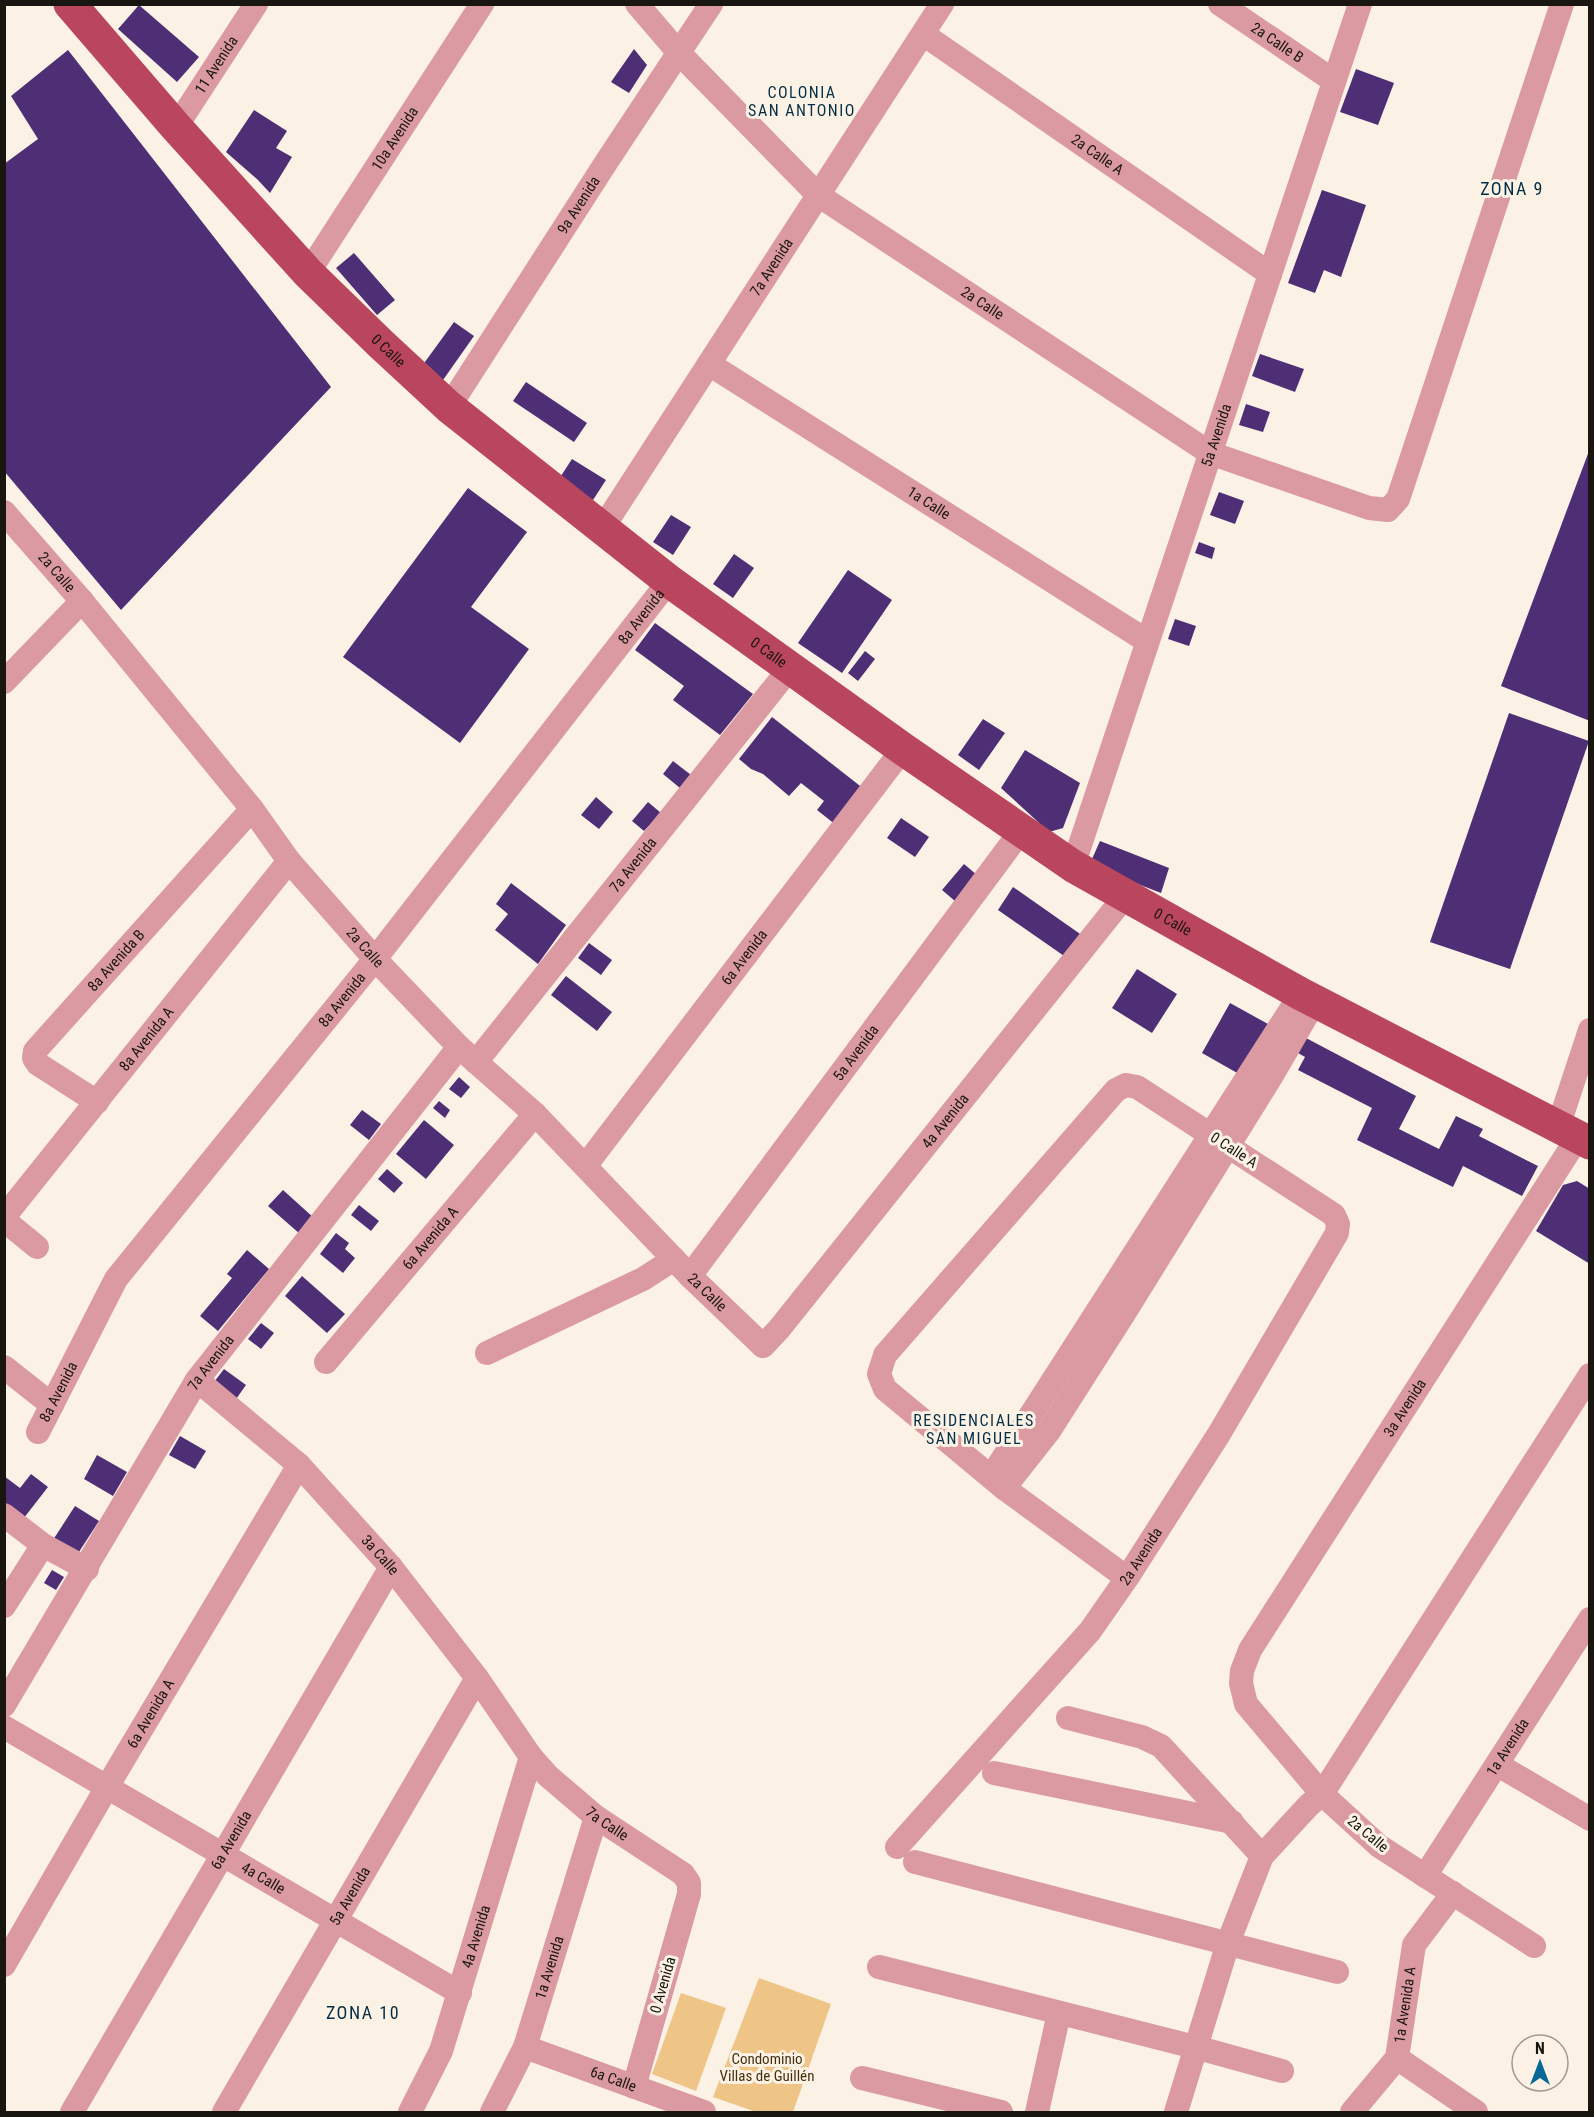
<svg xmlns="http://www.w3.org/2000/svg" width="1594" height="2117" viewBox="0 0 1594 2117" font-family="'Roboto Condensed',sans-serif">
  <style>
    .green { fill: #eec587 }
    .building { fill: #4e2f75 }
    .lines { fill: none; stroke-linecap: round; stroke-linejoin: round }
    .street { stroke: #db99a1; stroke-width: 24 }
    .primary { stroke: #ba465d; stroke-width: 33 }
    .labels { text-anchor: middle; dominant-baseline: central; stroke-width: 6; stroke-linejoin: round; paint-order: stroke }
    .street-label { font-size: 15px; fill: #191612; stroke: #fbf2e5 }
    .park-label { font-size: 15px; fill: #45300c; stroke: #fbf2e5 }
    .neighbourhood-label { font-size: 16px; letter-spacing: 1.5px; fill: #042e45; stroke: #fbf2e5 }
    .quarter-label { font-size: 18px; letter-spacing: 1.5px; fill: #042e45; stroke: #fbf2e5 }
  </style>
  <rect width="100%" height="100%" fill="#fbf2e5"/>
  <!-- green -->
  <g class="green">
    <polygon points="759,1978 831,2004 793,2112 756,2112 713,2097"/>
    <polygon points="681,1993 726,2008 696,2091 652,2074"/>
  </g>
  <!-- building -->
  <g class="building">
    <polygon points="139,5 199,57 177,82 118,29"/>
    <polygon points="634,49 647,65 629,93 611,82"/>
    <polygon points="68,50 331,387 121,610 4,471 4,164 38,139 11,96"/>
    <polygon points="1356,69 1394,83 1378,125 1340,112"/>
    <polygon points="254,110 287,131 276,148 292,157 270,193 257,179 226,152"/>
    <polygon points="1322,190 1366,205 1341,277 1324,270 1315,293 1288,283"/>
    <polygon points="354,253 395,300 377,315 336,268"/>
    <polygon points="454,322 474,336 443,380 422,366"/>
    <polygon points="1260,354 1304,369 1295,392 1252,376"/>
    <polygon points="526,382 587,423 574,442 513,401"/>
    <polygon points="1246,404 1270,412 1263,432 1239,425"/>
    <polygon points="1589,451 1590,451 1590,721 1501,686"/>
    <polygon points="572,459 606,480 593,500 559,479"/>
    <polygon points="468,488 527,532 471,607 529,649 460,743 343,657"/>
    <polygon points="1219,492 1244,501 1235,524 1210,515"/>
    <polygon points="671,515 691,527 673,555 653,542"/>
    <polygon points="1199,542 1215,548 1212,559 1195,553"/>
    <polygon points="734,554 754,568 733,598 713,584"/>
    <polygon points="848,570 892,600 842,673 798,643"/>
    <polygon points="1175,619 1196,626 1189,646 1168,639"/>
    <polygon points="655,623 753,694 720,735 673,700 684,686 635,650"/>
    <polygon points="865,651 875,659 858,681 848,673"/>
    <polygon points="1509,713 1589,741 1510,969 1430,942"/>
    <polygon points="772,717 864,789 836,825 817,810 824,801 801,783 789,796 763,774 751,769 739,759"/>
    <polygon points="983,719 1005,733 979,770 958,755"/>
    <polygon points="1025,750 1080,783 1063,828 1049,832 1001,788"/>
    <polygon points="673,761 691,775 680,788 663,774"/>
    <polygon points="596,797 613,812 599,829 581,815"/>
    <polygon points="648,802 661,813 644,831 632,821"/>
    <polygon points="901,818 929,837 915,857 887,838"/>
    <polygon points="1100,841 1169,868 1161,893 1097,868 1092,859"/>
    <polygon points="964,864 977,875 955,901 942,890"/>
    <polygon points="511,883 566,925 538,964 495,930 508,914 496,904"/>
    <polygon points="1013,887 1083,936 1067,958 998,910"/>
    <polygon points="589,943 612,960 601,975 578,958"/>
    <polygon points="1137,969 1177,994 1152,1033 1112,1008"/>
    <polygon points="566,976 612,1012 597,1031 551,995"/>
    <polygon points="1230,1003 1268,1024 1239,1074 1202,1053"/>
    <polygon points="1306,1038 1416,1096 1399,1129 1439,1149 1456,1116 1483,1129 1479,1136 1538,1166 1522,1196 1463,1166 1453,1187 1357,1140 1372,1108 1298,1070 1305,1057 1298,1053"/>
    <polygon points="459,1077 470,1087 461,1098 449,1089"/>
    <polygon points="439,1101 450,1110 445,1118 433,1108"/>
    <polygon points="362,1110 381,1124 369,1140 350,1125"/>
    <polygon points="424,1120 454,1145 426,1179 396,1154"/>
    <polygon points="387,1169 403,1183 394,1193 378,1179"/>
    <polygon points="1577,1181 1590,1189 1590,1264 1536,1231 1563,1185"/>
    <polygon points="283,1190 314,1218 300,1234 268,1206"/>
    <polygon points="359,1205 379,1221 371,1231 351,1215"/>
    <polygon points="336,1233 349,1243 345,1249 355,1258 343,1273 320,1254"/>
    <polygon points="247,1250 269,1269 218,1331 200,1316 232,1278 227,1274"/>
    <polygon points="302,1276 345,1314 327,1333 285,1296"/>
    <polygon points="261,1323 274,1333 261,1349 248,1339"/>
    <polygon points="224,1369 246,1385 234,1402 211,1386"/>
    <polygon points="180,1436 206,1451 195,1469 169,1455"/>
    <polygon points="97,1455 127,1472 113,1496 84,1479"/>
    <polygon points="31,1474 48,1487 20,1523 4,1511 4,1476 20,1488"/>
    <polygon points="75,1506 99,1521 77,1555 53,1540"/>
    <polygon points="52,1570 64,1577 56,1590 44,1583"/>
  </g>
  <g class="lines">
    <!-- street -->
    <g class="street">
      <path id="s1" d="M637 4 679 53 818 195 1210 453 1369 508 1388 510 1398 499 1562 4"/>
      <path id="s2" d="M1220 4 1334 81"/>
      <path id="s3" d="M923 34 1270 274"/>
      <path id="s4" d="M176 127 256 4"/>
      <path id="s5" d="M308 273 482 4"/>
      <path id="s6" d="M709 364 1147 641"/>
      <path id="s7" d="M449 407 607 161 711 4"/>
      <path id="s8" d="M4 512 82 601 252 809 289 861 375 959 459 1047 535 1114 690 1276 763 1346 779 1329 1126 895"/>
      <path id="s9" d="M602 529 942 4"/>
      <polyline points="4,682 82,601"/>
      <path id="s10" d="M1073 866 1360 4"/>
      <path id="s11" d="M476 1062 790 668"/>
      <path id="s12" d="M97 1102 38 1064 34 1058 35 1051 252 809"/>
      <polyline points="1558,1127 1590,1030"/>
      <path id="s13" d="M586 1165 903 749"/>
      <path id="s14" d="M4 1217 289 861"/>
      <polyline points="4,1220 37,1247"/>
      <path id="s15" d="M690 1276 1021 831"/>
      <polyline points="487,1353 643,1279 674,1259"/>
      <path id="s16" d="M326 1362 535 1114"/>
      <polyline points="4,1367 52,1405"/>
      <path id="s17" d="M197 1380 299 1465 391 1567 477 1678 531 1757 548 1776 596 1817 683 1874 689 1883V1894L634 2087"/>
      <path id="s18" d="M38 1432 116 1279 375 959 669 581"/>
      <polyline points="991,1477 1299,997"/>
      <polyline points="1004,1488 1049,1431 1123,1315 1271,1077 1315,1001"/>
      <polyline points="4,1515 43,1545 87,1569"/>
      <polyline points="4,1606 43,1545"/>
      <path id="s19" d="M4 1705 197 1380 459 1047"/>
      <polyline points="1068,1718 1142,1737 1161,1746 1262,1856"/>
      <path id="s20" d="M4 1727 460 1993"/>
      <polyline points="1498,1765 1590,1819"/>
      <polyline points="994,1773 1232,1822"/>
      <path id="s21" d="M897 1847 1090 1631 1127 1578 1219 1434 1337 1233 1338 1224 1334 1215 1137 1087 1126 1085 1116 1090 885 1355 879 1374 885 1389 1004 1488 1127 1578"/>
      <polyline points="915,1862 1337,1972"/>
      <path id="s22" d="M1425 1876 1590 1619"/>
      <path id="s23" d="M1534 1946 1379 1846 1322 1794 1246 1704 1241 1683 1242 1671 1250 1650 1578 1137"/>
      <path id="s24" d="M4 1965 107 1787 299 1465"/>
      <polyline points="879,1967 1195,2047 1282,2071"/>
      <path id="s25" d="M525 2047 704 2112"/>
      <polyline points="1397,2058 1476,2112"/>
      <polyline points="862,2078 1001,2112"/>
      <path id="s26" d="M72 2112 391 1567"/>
      <path id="s27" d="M224 2112 477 1678"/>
      <path id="s28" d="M410 2112 441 2051 531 1757"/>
      <path id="s29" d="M492 2112 525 2047 596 1817"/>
      <polyline points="1037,2112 1059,2013"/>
      <polyline points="1176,2112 1228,1943 1262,1856 1309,1805 1322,1794 1590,1375"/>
      <path id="s30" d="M1352 2112 1397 2058 1414 1945 1453 1893"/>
    </g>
    <!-- primary -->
    <path class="primary" id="s31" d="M70 4 176 127 308 273 381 344 449 407 669 581 903 749 1073 866 1301 994 1590 1143"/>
  </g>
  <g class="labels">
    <!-- street labels -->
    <g class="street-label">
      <text stroke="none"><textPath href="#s2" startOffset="69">2a Calle B</textPath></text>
      <text stroke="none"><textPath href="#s4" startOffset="74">11 Avenida</textPath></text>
      <text stroke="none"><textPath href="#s5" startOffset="160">10a Avenida</textPath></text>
      <text stroke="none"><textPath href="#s3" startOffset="212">2a Calle A</textPath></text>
      <text stroke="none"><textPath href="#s7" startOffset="240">9a Avenida</textPath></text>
      <text stroke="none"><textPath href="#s9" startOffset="312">7a Avenida</textPath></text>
      <text stroke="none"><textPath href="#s1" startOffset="460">2a Calle</textPath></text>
      <text stroke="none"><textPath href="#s31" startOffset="471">0 Calle</textPath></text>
      <text stroke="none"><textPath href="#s10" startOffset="454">5a Avenida</textPath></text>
      <text stroke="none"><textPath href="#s6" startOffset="260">1a Calle</textPath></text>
      <text stroke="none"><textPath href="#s8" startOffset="80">2a Calle</textPath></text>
      <text stroke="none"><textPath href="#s18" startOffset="1017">8a Avenida</textPath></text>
      <text stroke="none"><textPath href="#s31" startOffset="957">0 Calle</textPath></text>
      <text stroke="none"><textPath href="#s11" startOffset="252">7a Avenida</textPath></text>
      <text stroke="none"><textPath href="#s31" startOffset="1443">0 Calle</textPath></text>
      <text stroke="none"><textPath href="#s8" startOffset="566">2a Calle</textPath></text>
      <text stroke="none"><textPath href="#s13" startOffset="261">6a Avenida</textPath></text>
      <text stroke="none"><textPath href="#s12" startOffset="206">8a Avenida B</textPath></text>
      <text stroke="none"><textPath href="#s18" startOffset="531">8a Avenida</textPath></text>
      <text stroke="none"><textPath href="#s14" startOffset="228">8a Avenida A</textPath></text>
      <text stroke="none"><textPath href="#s15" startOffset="278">5a Avenida</textPath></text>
      <text stroke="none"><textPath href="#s8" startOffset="1419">4a Avenida</textPath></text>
      <text transform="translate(1234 1150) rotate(33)">0 Calle A</text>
      <text stroke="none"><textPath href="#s16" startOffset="162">6a Avenida A</textPath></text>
      <text stroke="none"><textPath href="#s8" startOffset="1052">2a Calle</textPath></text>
      <text stroke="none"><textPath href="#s19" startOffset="400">7a Avenida</textPath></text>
      <text stroke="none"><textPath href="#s18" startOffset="45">8a Avenida</textPath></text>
      <text stroke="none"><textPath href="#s23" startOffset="723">3a Avenida</textPath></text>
      <text stroke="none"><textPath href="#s17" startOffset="254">3a Calle</textPath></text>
      <text stroke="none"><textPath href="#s21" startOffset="380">2a Avenida</textPath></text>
      <text stroke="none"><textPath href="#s24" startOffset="291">6a Avenida A</textPath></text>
      <text stroke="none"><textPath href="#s22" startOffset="153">1a Avenida</textPath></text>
      <text stroke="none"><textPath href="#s17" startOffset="608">7a Calle</textPath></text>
      <text transform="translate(1368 1834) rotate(40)">2a Calle</text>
      <text stroke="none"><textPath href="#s26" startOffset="315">6a Avenida</textPath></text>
      <text stroke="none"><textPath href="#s20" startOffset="300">4a Calle</textPath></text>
      <text stroke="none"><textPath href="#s27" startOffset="250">5a Avenida</textPath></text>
      <text stroke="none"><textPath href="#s28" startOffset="188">4a Avenida</textPath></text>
      <text stroke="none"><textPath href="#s29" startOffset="156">1a Avenida</textPath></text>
      <text transform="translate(663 1985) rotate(-74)">0 Avenida</text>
      <text stroke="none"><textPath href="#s30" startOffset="124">1a Avenida A</textPath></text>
      <text stroke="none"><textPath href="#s25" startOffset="94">6a Calle</textPath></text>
    </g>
    <!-- park labels -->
    <g class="park-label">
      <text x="767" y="2059">Condominio<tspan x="767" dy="17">Villas de Guillén</tspan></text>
    </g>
    <!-- neighbourhood labels -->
    <g class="neighbourhood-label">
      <text x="802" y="92">COLONIA<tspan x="802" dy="18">SAN ANTONIO</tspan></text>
      <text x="974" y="1420">RESIDENCIALES<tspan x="974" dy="18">SAN MIGUEL</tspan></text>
    </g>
    <!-- quarter labels -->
    <g class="quarter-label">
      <text x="1512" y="188">ZONA 9</text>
      <text x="363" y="2012">ZONA 10</text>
    </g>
  </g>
  <!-- border -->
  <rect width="1594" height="2117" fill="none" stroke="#191612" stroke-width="12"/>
  <!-- north arrow -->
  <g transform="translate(1540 2063)"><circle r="28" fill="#fbf2e5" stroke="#a19a91" stroke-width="1.5"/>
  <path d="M0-4.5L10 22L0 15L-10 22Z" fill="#076897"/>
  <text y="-9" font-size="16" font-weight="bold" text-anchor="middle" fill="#191612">N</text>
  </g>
</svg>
